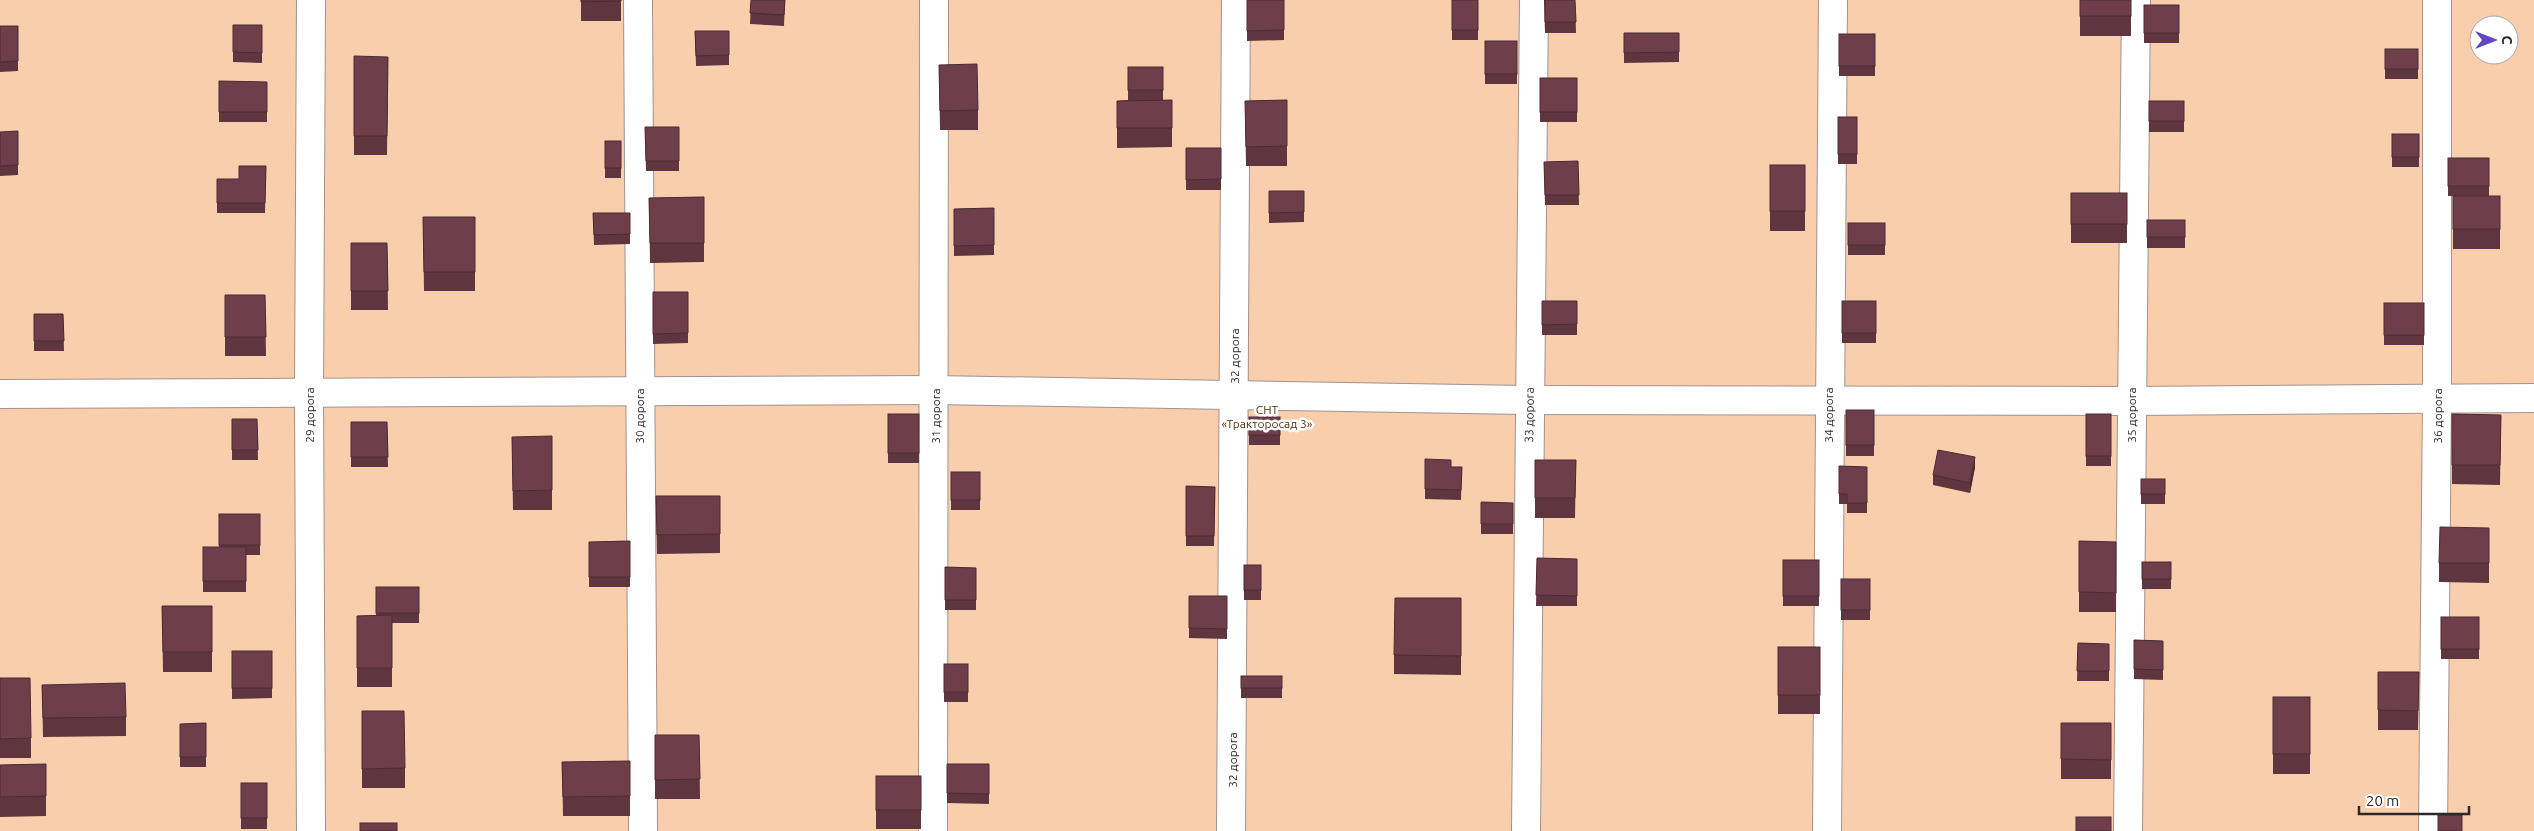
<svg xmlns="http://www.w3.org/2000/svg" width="2534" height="831" viewBox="0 0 2534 831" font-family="Ubuntu,sans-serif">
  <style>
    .green { fill: #f8ceac; fill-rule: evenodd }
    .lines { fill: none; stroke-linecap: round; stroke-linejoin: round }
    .minor-casing { stroke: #a09392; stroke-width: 30 }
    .minor { stroke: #fff; stroke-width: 28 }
    .wall { fill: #5f3540 }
    .shaded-wall { fill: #4d2b34 }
    .building { fill: #6e3e4b; stroke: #4d2b34 }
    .labels { text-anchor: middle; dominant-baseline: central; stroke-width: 5; stroke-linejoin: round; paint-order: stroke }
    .street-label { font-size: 12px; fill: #2d2827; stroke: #fff }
    .park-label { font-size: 12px; fill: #593005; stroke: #fff }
  </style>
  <rect width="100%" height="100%" fill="#f6e8e7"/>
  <!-- green -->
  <path class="green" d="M0 0H2534V831H0ZM2479 25H2509V55H2479Z"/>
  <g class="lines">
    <!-- minor casing -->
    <g class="minor-casing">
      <g id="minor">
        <polyline points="311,0 309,393 311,831"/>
        <polyline points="638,0 643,831"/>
        <polyline points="0,394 935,390 1529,400 2131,401 2534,398"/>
        <polyline points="933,831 934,0"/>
        <polyline points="1231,831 1236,0"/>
        <polyline points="1526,831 1534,0"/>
        <polyline points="1827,831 1833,0"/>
        <polyline points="2128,831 2136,0"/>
        <polyline points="2433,831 2437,398 2437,0"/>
      </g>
    </g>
    <!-- minor -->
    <use href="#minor" class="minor"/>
  </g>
  <!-- wall -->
  <g class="wall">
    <polygon points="581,0 621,1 621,21 581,21"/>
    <polygon points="751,0 785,0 784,26 750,24"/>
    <polygon points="1247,0 1284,0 1284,40 1247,41"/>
    <rect x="1452" y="0" width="26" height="40"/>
    <polygon points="1544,0 1575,0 1576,33 1545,33"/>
    <rect x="2080" y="0" width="51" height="36"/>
    <rect x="2144" y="5" width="35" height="38"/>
    <polygon points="233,25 262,25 262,63 233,62"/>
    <polygon points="0,26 18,26 18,71 0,72"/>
    <polygon points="695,31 729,31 729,65 696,66"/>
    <polygon points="1624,33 1679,33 1679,62 1624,63"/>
    <rect x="1839" y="34" width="36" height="42"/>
    <rect x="1485" y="41" width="32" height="43"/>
    <rect x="2385" y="49" width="33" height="30"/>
    <polygon points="388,57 387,155 354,155 354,136"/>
    <polygon points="939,65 978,110 978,130 940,130"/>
    <polygon points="1128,67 1163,67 1163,100 1172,100 1172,147 1117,148 1117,101 1128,100"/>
    <rect x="1540" y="78" width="37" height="44"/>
    <polygon points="219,81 267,82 267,122 219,122"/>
    <polygon points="1287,100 1287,166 1246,166 1245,101"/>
    <rect x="2149" y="101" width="35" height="31"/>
    <rect x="1838" y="117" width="19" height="47"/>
    <polygon points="645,127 679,127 679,171 646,171"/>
    <polygon points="18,131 18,175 0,176 0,132"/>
    <rect x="2392" y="134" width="27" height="33"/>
    <rect x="605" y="141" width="16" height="37"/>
    <rect x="1186" y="148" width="35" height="42"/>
    <polygon points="2448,158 2489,158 2489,196 2500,196 2500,249 2453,249 2453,196 2448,196"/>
    <polygon points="1578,161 1579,205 1545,205 1544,162"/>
    <rect x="1770" y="165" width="35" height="66"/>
    <polygon points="266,166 265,213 217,213 217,179 239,179"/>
    <polygon points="1269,191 1304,191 1304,222 1269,223"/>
    <rect x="2071" y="193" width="56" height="50"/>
    <polygon points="704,197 704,262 650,263 649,198"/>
    <polygon points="994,208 994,255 954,256 954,209"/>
    <polygon points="593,213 630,213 630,244 594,245"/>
    <polygon points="423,217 475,217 475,291 424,291"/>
    <rect x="2147" y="220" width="38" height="28"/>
    <rect x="1848" y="223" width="37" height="32"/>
    <polygon points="351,243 387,243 388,310 351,310"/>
    <polygon points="653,292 688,292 688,343 653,344"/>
    <polygon points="225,295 265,295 266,356 225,356"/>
    <rect x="1542" y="301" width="35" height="34"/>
    <rect x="1842" y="301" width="34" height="42"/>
    <rect x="2384" y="303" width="40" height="42"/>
    <polygon points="34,314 63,314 64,351 34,351"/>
    <rect x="1846" y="410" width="28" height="46"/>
    <rect x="888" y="414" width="31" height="49"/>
    <rect x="2086" y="414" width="25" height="52"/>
    <polygon points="2452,414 2501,415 2500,485 2452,484"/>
    <rect x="1249" y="417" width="31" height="28"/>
    <polygon points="232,419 257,419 258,460 232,460"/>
    <polygon points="351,422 387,422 388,467 351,467"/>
    <polygon points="512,437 552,490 552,510 513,510"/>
    <polygon points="1425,459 1451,467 1462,467 1461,500 1425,499"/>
    <polygon points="1535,460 1576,460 1575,518 1535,518"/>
    <polygon points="1839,466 1867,467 1867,513 1847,513 1847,504 1839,504"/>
    <polygon points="1975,467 1970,493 1933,485 1933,475"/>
    <rect x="951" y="472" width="29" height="38"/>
    <rect x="2141" y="479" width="24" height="25"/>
    <polygon points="1186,486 1215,487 1214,546 1186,546"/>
    <polygon points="656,496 720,496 720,553 657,554"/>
    <polygon points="1481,502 1513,503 1513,534 1481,534"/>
    <polygon points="219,514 260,514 260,555 246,555 246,592 203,592 203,547 219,547"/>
    <polygon points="2489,528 2489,583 2439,582 2439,563"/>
    <polygon points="630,541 630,587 589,587 589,542"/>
    <polygon points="2079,541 2116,542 2116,612 2079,612"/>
    <polygon points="1537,558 1577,559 1577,606 1536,606"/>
    <rect x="1783" y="560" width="36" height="46"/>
    <rect x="2142" y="562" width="29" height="27"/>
    <rect x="1244" y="565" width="17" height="35"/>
    <polygon points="945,567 976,568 976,610 945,610"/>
    <rect x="1841" y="579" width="29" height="41"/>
    <polygon points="376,587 419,587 419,623 392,623 392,687 357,687 357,616 376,615"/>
    <polygon points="1189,596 1227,596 1227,639 1189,638"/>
    <polygon points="1461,598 1461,675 1394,674 1394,655"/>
    <polygon points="162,606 212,606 212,672 163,672"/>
    <rect x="2441" y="617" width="38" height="42"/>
    <polygon points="2134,640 2163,641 2163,680 2134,679"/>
    <polygon points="2078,643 2109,644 2109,681 2077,681"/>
    <rect x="1778" y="647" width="42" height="67"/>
    <polygon points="232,651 272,651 272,698 232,699"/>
    <rect x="944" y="664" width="24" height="38"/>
    <polygon points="2378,672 2419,672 2418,730 2378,730"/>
    <rect x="1241" y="676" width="41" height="22"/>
    <polygon points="0,678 31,738 31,758 0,758"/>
    <polygon points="42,685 126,717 126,736 43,737"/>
    <rect x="2273" y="697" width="37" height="77"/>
    <polygon points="362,711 405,768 405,788 362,788"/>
    <polygon points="206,723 206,767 180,767 180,724"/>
    <rect x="2061" y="723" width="50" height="56"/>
    <polygon points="655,735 699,735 700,799 655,799"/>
    <polygon points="630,761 630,816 563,816 562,762"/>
    <polygon points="46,764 46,816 0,817 0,765"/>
    <polygon points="947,764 989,764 989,804 947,803"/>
    <rect x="876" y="776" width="45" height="53"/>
    <rect x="241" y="783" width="26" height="46"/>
  </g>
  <!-- shaded-wall -->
  <polygon class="shaded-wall" points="1975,457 1975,467 1970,493 1970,483"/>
  <!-- building -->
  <g class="building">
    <polygon points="581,0 621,0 621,1 581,2"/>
    <polygon points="751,0 785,0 784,15 750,13"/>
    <polygon points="1247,0 1284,0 1284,30 1247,31"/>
    <rect x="1452" y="0" width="26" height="30"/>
    <polygon points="1545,0 1575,0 1576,22 1545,22"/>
    <rect x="2080" y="0" width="51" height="16"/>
    <rect x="2144" y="5" width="35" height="28"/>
    <polygon points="233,25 262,25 262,53 233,52"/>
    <polygon points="0,26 18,26 18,61 0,62"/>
    <polygon points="695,31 729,31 729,55 696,56"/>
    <polygon points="1624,33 1679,33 1679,52 1624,53"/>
    <rect x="1839" y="34" width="36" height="32"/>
    <rect x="1485" y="41" width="32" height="33"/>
    <rect x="2385" y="49" width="33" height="20"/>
    <polygon points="354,56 388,57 387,136 354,136"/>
    <polygon points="977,64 978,110 940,111 939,65"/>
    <rect x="1128" y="67" width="35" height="23"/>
    <rect x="1540" y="78" width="37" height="34"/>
    <polygon points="219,81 267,82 267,112 219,112"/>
    <polygon points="1172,100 1172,128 1117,128 1117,101"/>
    <polygon points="1287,100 1287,146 1246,147 1245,101"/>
    <rect x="2149" y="101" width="35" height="20"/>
    <rect x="1838" y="117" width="19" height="37"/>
    <polygon points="645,127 679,127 679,161 646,161"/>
    <polygon points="18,131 18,165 0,166 0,132"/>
    <rect x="2392" y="134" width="27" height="23"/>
    <rect x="605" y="141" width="16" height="27"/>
    <polygon points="1186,148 1221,148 1221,179 1186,180"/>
    <rect x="2448" y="158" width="41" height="28"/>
    <polygon points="1578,161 1579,195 1545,195 1544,162"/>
    <rect x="1770" y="165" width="35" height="46"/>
    <polygon points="239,166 266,166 265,203 217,203 217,179 239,179"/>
    <polygon points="1269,191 1304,191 1304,212 1269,213"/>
    <rect x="2071" y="193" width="56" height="31"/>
    <rect x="2453" y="196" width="47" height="33"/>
    <polygon points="704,197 704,243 650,243 649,198"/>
    <polygon points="994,208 994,245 954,246 954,209"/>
    <polygon points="593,213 630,213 630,234 594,235"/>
    <polygon points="423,217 475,217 475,272 424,272"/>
    <rect x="2147" y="220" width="38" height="17"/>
    <rect x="1848" y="223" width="37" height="22"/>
    <polygon points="351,243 387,243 388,291 351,291"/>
    <polygon points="653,292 688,292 688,333 653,334"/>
    <polygon points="225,295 265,295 266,337 225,337"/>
    <polygon points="1542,301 1577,301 1577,324 1542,325"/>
    <rect x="1842" y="301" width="34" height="32"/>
    <rect x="2384" y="303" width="40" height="32"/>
    <polygon points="34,314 63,314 64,341 34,341"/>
    <rect x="1846" y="410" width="28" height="35"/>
    <rect x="888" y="414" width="31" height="39"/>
    <rect x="2086" y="414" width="25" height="42"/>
    <polygon points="2452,414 2501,415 2500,465 2452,465"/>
    <rect x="1249" y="417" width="31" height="18"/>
    <polygon points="232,419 257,419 258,450 232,450"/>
    <polygon points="351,422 387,422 388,457 351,457"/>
    <polygon points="552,436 552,490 513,491 512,437"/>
    <polygon points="1938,450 1975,457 1970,483 1933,475"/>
    <polygon points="1425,459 1451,460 1451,467 1462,467 1461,490 1425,489"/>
    <polygon points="1535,460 1576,460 1575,498 1535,498"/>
    <polygon points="1839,466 1867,467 1867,503 1847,503 1847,494 1839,494"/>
    <rect x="951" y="472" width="29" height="28"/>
    <rect x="2141" y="479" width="24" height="15"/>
    <polygon points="1186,486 1215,487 1214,536 1186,536"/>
    <polygon points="656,496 720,496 720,534 657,535"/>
    <polygon points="1481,502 1513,503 1513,524 1481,524"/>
    <rect x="219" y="514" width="41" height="31"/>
    <polygon points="2440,527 2489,528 2489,563 2439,563"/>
    <polygon points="630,541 630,577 589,577 589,542"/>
    <polygon points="2079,541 2116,542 2116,593 2079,592"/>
    <rect x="203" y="547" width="43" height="34"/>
    <polygon points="1537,558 1577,559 1577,596 1536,595"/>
    <rect x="1783" y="560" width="36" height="36"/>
    <rect x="2142" y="562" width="29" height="17"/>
    <rect x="1244" y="565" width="17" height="25"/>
    <polygon points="945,567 976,568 976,600 945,600"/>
    <rect x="1841" y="579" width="29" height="31"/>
    <rect x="376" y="587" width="43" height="26"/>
    <polygon points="1189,596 1227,596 1227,629 1189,628"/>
    <polygon points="1395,598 1461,598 1461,656 1394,655"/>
    <polygon points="162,606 212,606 212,652 163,652"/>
    <polygon points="392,615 392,668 357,668 357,616"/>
    <rect x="2441" y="617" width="38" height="32"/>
    <polygon points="2134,640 2163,641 2163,670 2134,669"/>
    <polygon points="2078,643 2109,644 2109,671 2077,671"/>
    <rect x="1778" y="647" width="42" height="48"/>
    <rect x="232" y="651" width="40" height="37"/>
    <rect x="944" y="664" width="24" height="28"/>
    <polygon points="2378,672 2419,672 2418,711 2378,710"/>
    <rect x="1241" y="676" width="41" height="12"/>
    <polygon points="0,678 30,678 31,738 0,739"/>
    <polygon points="125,683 126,717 43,718 42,685"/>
    <rect x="2273" y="697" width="37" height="57"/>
    <polygon points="362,711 404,711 405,768 362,769"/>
    <polygon points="206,723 206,757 180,757 180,724"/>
    <polygon points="2061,723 2111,723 2111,760 2061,759"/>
    <polygon points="655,735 699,735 700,779 655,780"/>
    <polygon points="630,761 630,796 563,797 562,762"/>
    <polygon points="46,764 46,796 0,797 0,765"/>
    <polygon points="947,764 989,764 989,794 947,793"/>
    <rect x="876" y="776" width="45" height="34"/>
    <rect x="241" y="783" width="26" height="35"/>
    <rect x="2438" y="815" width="24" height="16"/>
    <rect x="2076" y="817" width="35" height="14"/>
    <rect x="360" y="823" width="37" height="8"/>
  </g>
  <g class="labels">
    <!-- street labels -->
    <g class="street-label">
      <text transform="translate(1234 356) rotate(-90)">32 дорога</text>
      <text transform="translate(309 415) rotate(-90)">29 дорога</text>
      <text transform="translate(1529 415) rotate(-89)">33 дорога</text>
      <text transform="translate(1828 415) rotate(-90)">34 дорога</text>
      <text transform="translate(2131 415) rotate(-90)">35 дорога</text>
      <text transform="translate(639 416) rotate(-90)">30 дорога</text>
      <text transform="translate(935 416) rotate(-90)">31 дорога</text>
      <text transform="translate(2437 416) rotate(-90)">36 дорога</text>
      <text transform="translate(1232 760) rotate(-90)">32 дорога</text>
    </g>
    <!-- park labels -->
    <g class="park-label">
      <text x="1267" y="409">СНТ<tspan x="1267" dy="14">«Тракторосад 3»</tspan></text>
    </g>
  </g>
  <!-- north arrow -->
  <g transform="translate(2494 40) rotate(90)"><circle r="24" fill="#ffffff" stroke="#aba9a9"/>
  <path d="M0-4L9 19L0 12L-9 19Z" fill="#6147c0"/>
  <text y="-8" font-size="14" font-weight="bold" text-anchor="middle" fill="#2d2827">С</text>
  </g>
  <!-- scale -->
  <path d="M2359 806v8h110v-8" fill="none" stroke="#2d2827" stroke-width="2.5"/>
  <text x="2366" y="806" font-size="15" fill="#2d2827" stroke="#ffffff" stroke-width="4" paint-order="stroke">20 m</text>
</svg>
